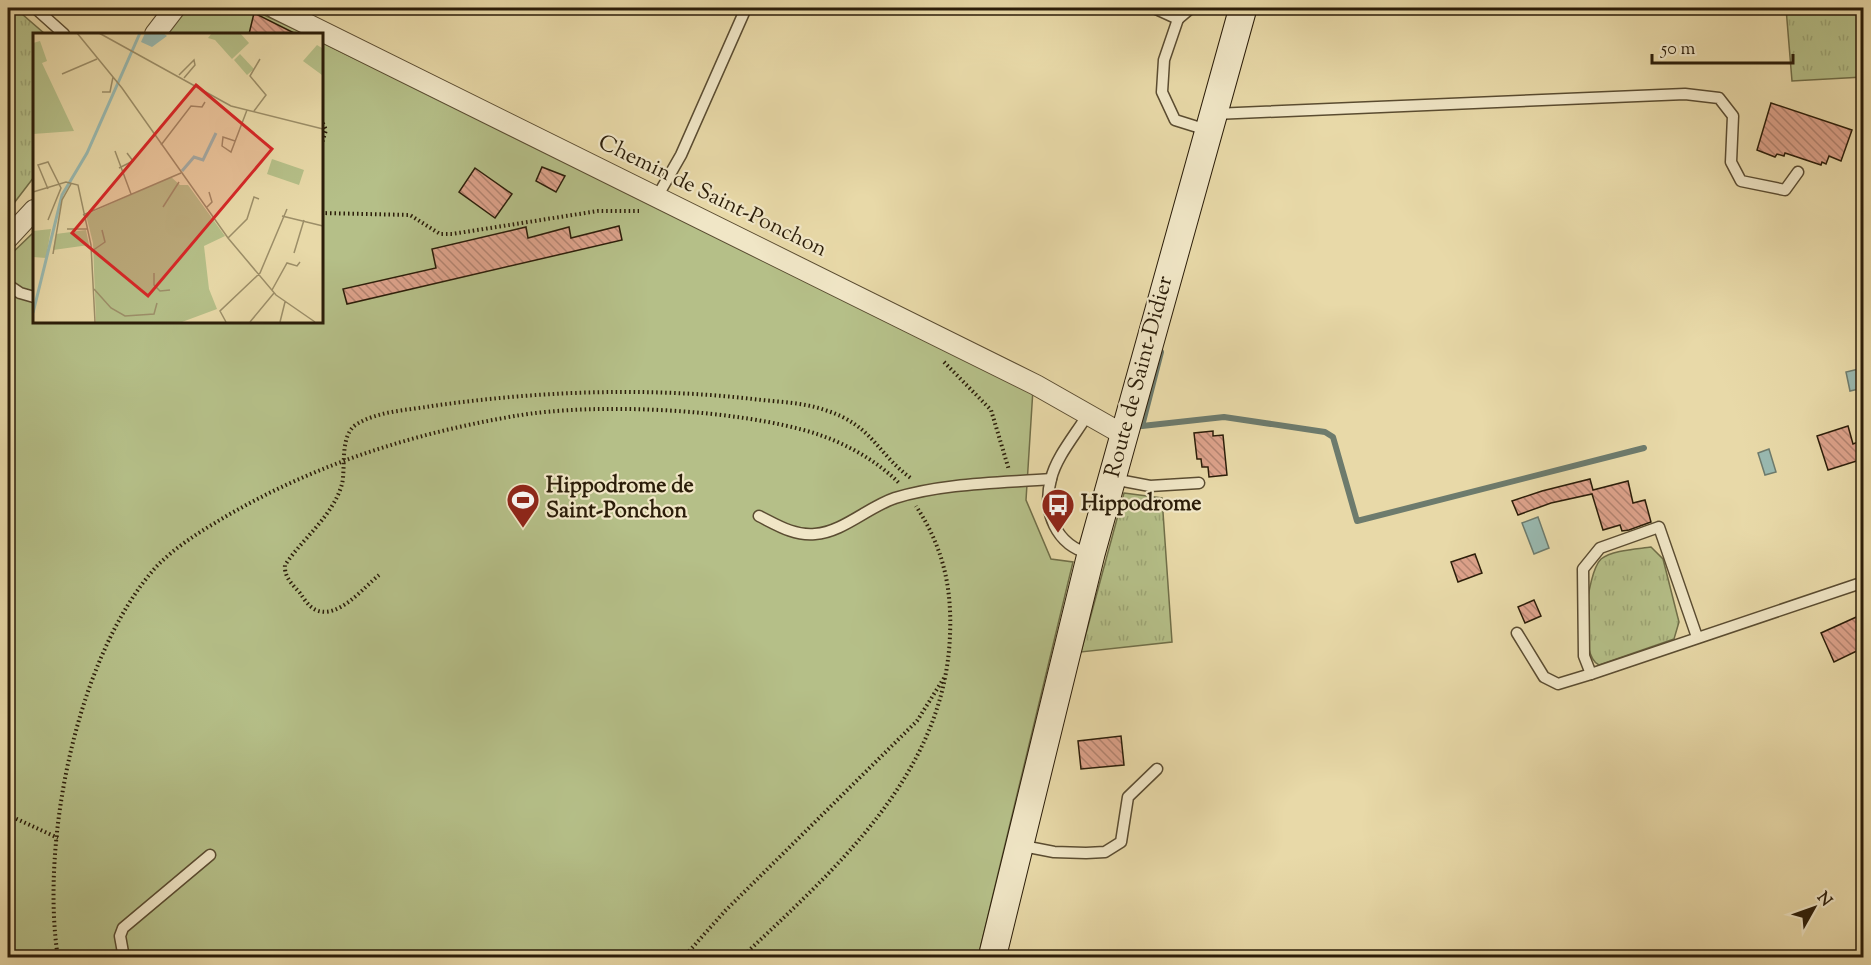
<svg xmlns="http://www.w3.org/2000/svg" width="1871" height="965" viewBox="0 0 1871 965" font-family="'Sorts Mill Goudy',serif">
  <style>
    .grass { fill: url(#grass-tufts); stroke: #706e48; stroke-width: 1.5 }
    .garden { fill: #b5bf88; stroke: #706e48; stroke-width: 1.5 }
    .water { fill: #99b9b0; stroke: #6d7b6d; stroke-width: 1.5 }
    .lines { fill: none; stroke-linecap: round; stroke-linejoin: round }
    .stream { stroke: #6d7b6d; stroke-width: 6 }
    .building { fill: url(#building-back-hatch); stroke: #2b1d09; stroke-width: 1.5 }
    .service-casing { stroke: #5a4c31; stroke-width: 13 }
    .minor-casing { stroke: #5a4c31; stroke-width: 22 }
    .secondary-casing { stroke: #2b1d09; stroke-width: 29 }
    .path { stroke: #2b1d09; stroke-width: 4; stroke-dasharray: 1.5 3; stroke-linecap: butt }
    .service { stroke: #f0e6c6; stroke-width: 10 }
    .minor { stroke: #f0e6c6; stroke-width: 20 }
    .secondary { stroke: #f0e6c6; stroke-width: 27 }
    .labels { text-anchor: middle; dominant-baseline: central; stroke-width: 4.5; stroke-linejoin: round; paint-order: stroke }
    .street-label { font-size: 22px; fill: #2b1d09; stroke: #f0e6c6 }
    .poi-label { font-size: 22px; font-weight: bold; fill: #2b1d09; stroke: #f0e6c6; text-anchor: start }
    .inset-river { fill: none; stroke: #99b9b0; stroke-width: 3 }
    .inset-road { fill: none; stroke: #9c8e68; stroke-width: 1.5 }
    .view { fill: #d62828; fill-opacity: 0.15; stroke: #d62828; stroke-width: 3 }
    .inset-edge { fill: none; stroke: #2b1d09; stroke-width: 3 }
  </style>
  <defs>
    <pattern id="grass-tufts" width="24" height="20" patternUnits="userSpaceOnUse" patternTransform="scale(1.5)"><rect width="24" height="20" fill="#b5bf88"/><path d="M3 7l-1-3M5 7V3M7 7l1-3M15 17l-1-3M17 17v-4M19 17l1-3" fill="none" stroke="#9ca474"/></pattern>
    <pattern id="building-back-hatch" width="6" height="6" patternUnits="userSpaceOnUse" patternTransform="scale(1.5)"><rect width="6" height="6" fill="#dda28b"/><path d="M-1 5l2 2M0 0l6 6M5-1l2 2" fill="none" stroke="#b38370"/></pattern>
  </defs>
  <rect width="100%" height="100%" fill="#e8d9a8"/>
  <filter id="stains"><feTurbulence type="fractalNoise" baseFrequency=".00333" numOctaves="4"/><feColorMatrix values="0 0 0 0 .2 0 0 0 0 .09 0 0 0 0 .02 0 0 0 .5 -.17"/></filter>
  <radialGradient id="worn" r=".72"><stop offset=".6" stop-color="#630" stop-opacity="0"/><stop offset="1" stop-color="#630" stop-opacity=".3"/></radialGradient>
  <!-- grass -->
  <g class="grass">
    <polygon points="8,8 15,8 45,34 34,34 34,177 11,207 8,204"/>
    <polygon points="1786,8 1859,8 1863,32 1863,77 1792,81"/>
    <polygon points="1124,493 1162,498 1172,642 1081,652"/>
    <path d="M1651 547 1663 559 1679 622 1674 639 1599 665C1578 656 1586 574 1601 559 1612 550 1638 549 1651 547Z"/>
  </g>
  <!-- garden -->
  <g class="garden">
    <polygon points="182,8 249,8 305,34 166,34"/>
    <polygon points="321,42 1033,389 1026,500 1051,559 1073,562 978,957 8,957 8,257 34,232 34,321 321,321"/>
  </g>
  <!-- water -->
  <g class="water">
    <polygon points="1863,368 1863,388 1850,391 1846,372"/>
    <polygon points="1769,449 1776,472 1765,475 1758,453"/>
    <polygon points="1538,517 1549,548 1534,554 1522,523"/>
  </g>
  <g class="lines">
    <!-- stream -->
    <polyline class="stream" points="1161,352 1142,426 1224,417 1325,432 1333,437 1357,521 1644,448"/>
  </g>
  <!-- building -->
  <g class="building">
    <polygon points="254,13 296,34 249,34"/>
    <polygon points="1771,103 1852,130 1841,161 1829,156 1826,164 1822,162 1821,165 1785,153 1784,156 1777,154 1775,157 1757,150"/>
    <polygon points="542,167 565,176 556,192 536,181"/>
    <polygon points="475,168 512,194 495,218 459,192"/>
    <polygon points="619,226 622,240 347,304 343,289 436,268 432,249 526,227 528,238 569,227 571,238"/>
    <polygon points="1848,426 1853,444 1863,440 1863,459 1828,470 1817,436"/>
    <polygon points="1213,431 1213,436 1223,435 1227,475 1209,477 1208,467 1202,467 1201,459 1197,459 1194,433"/>
    <polygon points="1590,479 1593,490 1628,481 1633,503 1645,500 1651,522 1629,530 1622,531 1620,525 1603,530 1592,494 1551,503 1518,515 1512,501 1542,491"/>
    <polygon points="1475,554 1482,573 1458,582 1451,562"/>
    <polygon points="1534,600 1541,616 1525,623 1518,607"/>
    <polygon points="1863,614 1863,648 1834,662 1821,633"/>
    <polygon points="1121,736 1124,765 1081,769 1078,741"/>
  </g>
  <g class="lines">
    <!-- service casing -->
    <g class="service-casing">
      <g id="service">
        <polyline points="35,8 64,34"/>
        <polyline points="1154,8 1178,19 1164,60 1162,92 1175,120 1207,130"/>
        <polyline points="1178,19 1191,8"/>
        <polyline points="1214,114 1685,94 1719,98 1733,116 1731,162 1741,181 1785,190 1798,172"/>
        <polyline points="657,197 681,155 746,8"/>
        <polyline points="8,285 20,293 34,297"/>
        <path d="M1088 414C1076 434 1056 457 1051 479 1042 512 1056 545 1090 554"/>
        <polyline points="1113,479 1150,486 1199,483"/>
        <path d="M759 516C777 525 794 536 815 534 843 532 868 507 895 498 944 483 1000 483 1051 479"/>
        <polyline points="1517,633 1544,677 1558,684 1591,674"/>
        <polyline points="1697,637 1659,527 1600,548 1583,569 1584,656 1591,674 1864,582"/>
        <polyline points="1018,845 1054,852 1086,853 1105,852 1121,842 1128,797 1157,769"/>
        <polyline points="124,958 120,936 123,928 210,855"/>
      </g>
    </g>
    <!-- minor casing -->
    <g class="minor-casing">
      <g id="minor">
        <polyline points="275,8 1036,385 1124,435"/>
        <polyline points="155,34 175,8"/>
        <polyline points="8,238 34,210"/>
      </g>
    </g>
    <!-- secondary casing -->
    <g class="secondary-casing">
      <polyline id="secondary" points="992,958 1091,554 1243,8"/>
    </g>
    <!-- path -->
    <g class="path">
      <polyline points="321,119 326,130 321,146"/>
      <polyline points="321,213 410,215 440,234 452,234 598,211 639,211"/>
      <polyline points="944,362 991,410 1009,470"/>
      <path d="M379 575C364 587 338 620 316 610 309 607 304 599 300 593 292 584 284 577 285 565 303 538 333 516 342 484 346 467 339 435 357 424 378 411 409 410 432 406 538 391 647 387 753 399 777 402 802 402 825 410 873 425 877 454 912 479"/>
      <polyline points="8,815 58,838"/>
      <path d="M58 958C40 842 77 655 156 567 175 547 201 531 225 517 313 465 414 433 515 416 595 402 740 409 817 434 847 444 877 461 899 483"/>
      <polyline points="683,958 725,911 917,721 944,678"/>
      <path d="M741 958C835 869 945 774 950 635 952 587 943 547 916 506"/>
    </g>
    <!-- service -->
    <use href="#service" class="service"/>
    <!-- minor -->
    <use href="#minor" class="minor"/>
    <!-- secondary -->
    <use href="#secondary" class="secondary"/>
  </g>
  <!-- icons -->
  <defs>
    <g id="stadium-pin" transform="scale(1.725)"><path d="M0 17L-7.5 6A9.5 9.5 0 1 1 7.5 6Z" fill="#8f2418" stroke="#f0e6c6"/><path d="M0-5a6.5 5 0 1 0 0 10a6.5 5 0 1 0 0-10ZM-3.5-1.8h7v3.6h-7Z" fill="#fff"/></g>
    <g id="bus-pin" transform="scale(1.725)"><path d="M0 17L-7.5 6A9.5 9.5 0 1 1 7.5 6Z" fill="#8f2418" stroke="#f0e6c6"/><path d="M-5-6H5V4H4V6H2V4H-2V6H-4V4H-5ZM-3.5-4V0h7V-4ZM-3.5 1.2v1.5H-2V1.2ZM2 1.2v1.5H3.5V1.2Z" fill="#fff"/></g>
  </defs>
  <g fill-rule="evenodd">
    <use href="#stadium-pin" x="523" y="500"/>
    <use href="#bus-pin" x="1058" y="505"/>
  </g>
  <g class="labels">
    <!-- street labels -->
    <g class="street-label">
      <text transform="translate(712 197) rotate(26)">Chemin de Saint-Ponchon</text>
      <text transform="translate(1140 377) rotate(-75)">Route de Saint-Didier</text>
    </g>
    <!-- poi labels -->
    <g class="poi-label">
      <text x="546" y="487">Hippodrome de<tspan x="546" dy="25">Saint-Ponchon</tspan></text>
      <text x="1081" y="505">Hippodrome</text>
    </g>
  </g>
  <!-- overview -->
  <g transform="translate(33 33)">
    <rect width="290" height="290" fill="#e8d9a8"/>
    <path d="M179 0H207L216 10 199 26 182 7 175 5ZM284 12 289 15V42L270 28ZM207 21 221 36 214 42 201 27ZM239 126 271 137 266 152 234 141ZM18 196 13 225 0 224V198ZM53 197 56 212 20 217 23 201Z" fill="#b5bf88"/>
    <path d="M7 8 14 28 9 30 41 98 0 101V10ZM138 144 147 152H155L192 203 171 213 176 256 184 276 149 289H63L60 210 53 182Z" fill="#b5bf88"/>
    <path d="M112 0H130L134 3 119 14 108 9Z" fill="#99b9b0"/>
    <path class="inset-river" d="M149 138 161 124 170 127 183 100M0 280 29 162 54 120 107 0"/>
    <path class="inset-road" d="M44 0 89 55 195 205 243 262 282 289M66 0 198 73 290 96M29 41 64 26M146 42 161 27 162 32 151 45M69 59H77L80 44M221 78 233 62 217 43 227 26M202 108 190 104 189 113 198 119 214 77M128 112 158 73 169 74 172 69M82 118 98 161M86 135 100 128 94 120M15 156 5 132 15 129 28 155 15 187M0 159 33 149 45 152 58 212 62 289M130 174 146 149M173 175 179 169 176 159M50 182 148 140M249 183 290 193M34 196H54M195 205 214 186 221 164 226 166M59 218 72 209 69 197M261 220 271 187M20 221 29 167 38 151M121 240V252L127 258 137 257M61 256 78 275 92 283 121 281 124 270M239 257 254 230 264 233 267 229M193 289 187 278 227 240 254 176M217 289 241 260M247 289 252 269"/>
    <path class="view" d="M163 52 239 116 115 263 39 200Z"/>
    <rect width="290" height="290" class="inset-edge"/>
  </g>
  <!-- margin -->
  <rect width="1871" height="965" fill="none" stroke="#e8d9a8" stroke-width="30"/>
  <rect x="9" y="9" width="1853" height="947" fill="none" stroke="#2b1d09" stroke-width="3"/>
  <rect x="15" y="15" width="1841" height="935" fill="none" stroke="#2b1d09" stroke-width="1.5"/>
  <!-- north arrow -->
  <g transform="translate(1814 908) rotate(50)" stroke="#f0e6c6" stroke-width="4.5" paint-order="stroke">
  <path d="M0-4.5L10 22L0 15L-10 22Z" fill="#2b1d09"/>
  <text y="-9" font-size="16" font-weight="bold" text-anchor="middle" fill="#2b1d09">N</text>
  </g>
  <!-- scale -->
  <path d="M1652 54v9h141v-9" fill="none" stroke="#2b1d09" stroke-width="3"/>
  <text x="1661" y="54" font-size="18" fill="#2b1d09" stroke="#f0e6c6" stroke-width="4.5" paint-order="stroke">50 m</text>
  <rect width="100%" height="100%" filter="url(#stains)"/>
  <rect width="100%" height="100%" fill="url(#worn)"/>
</svg>
